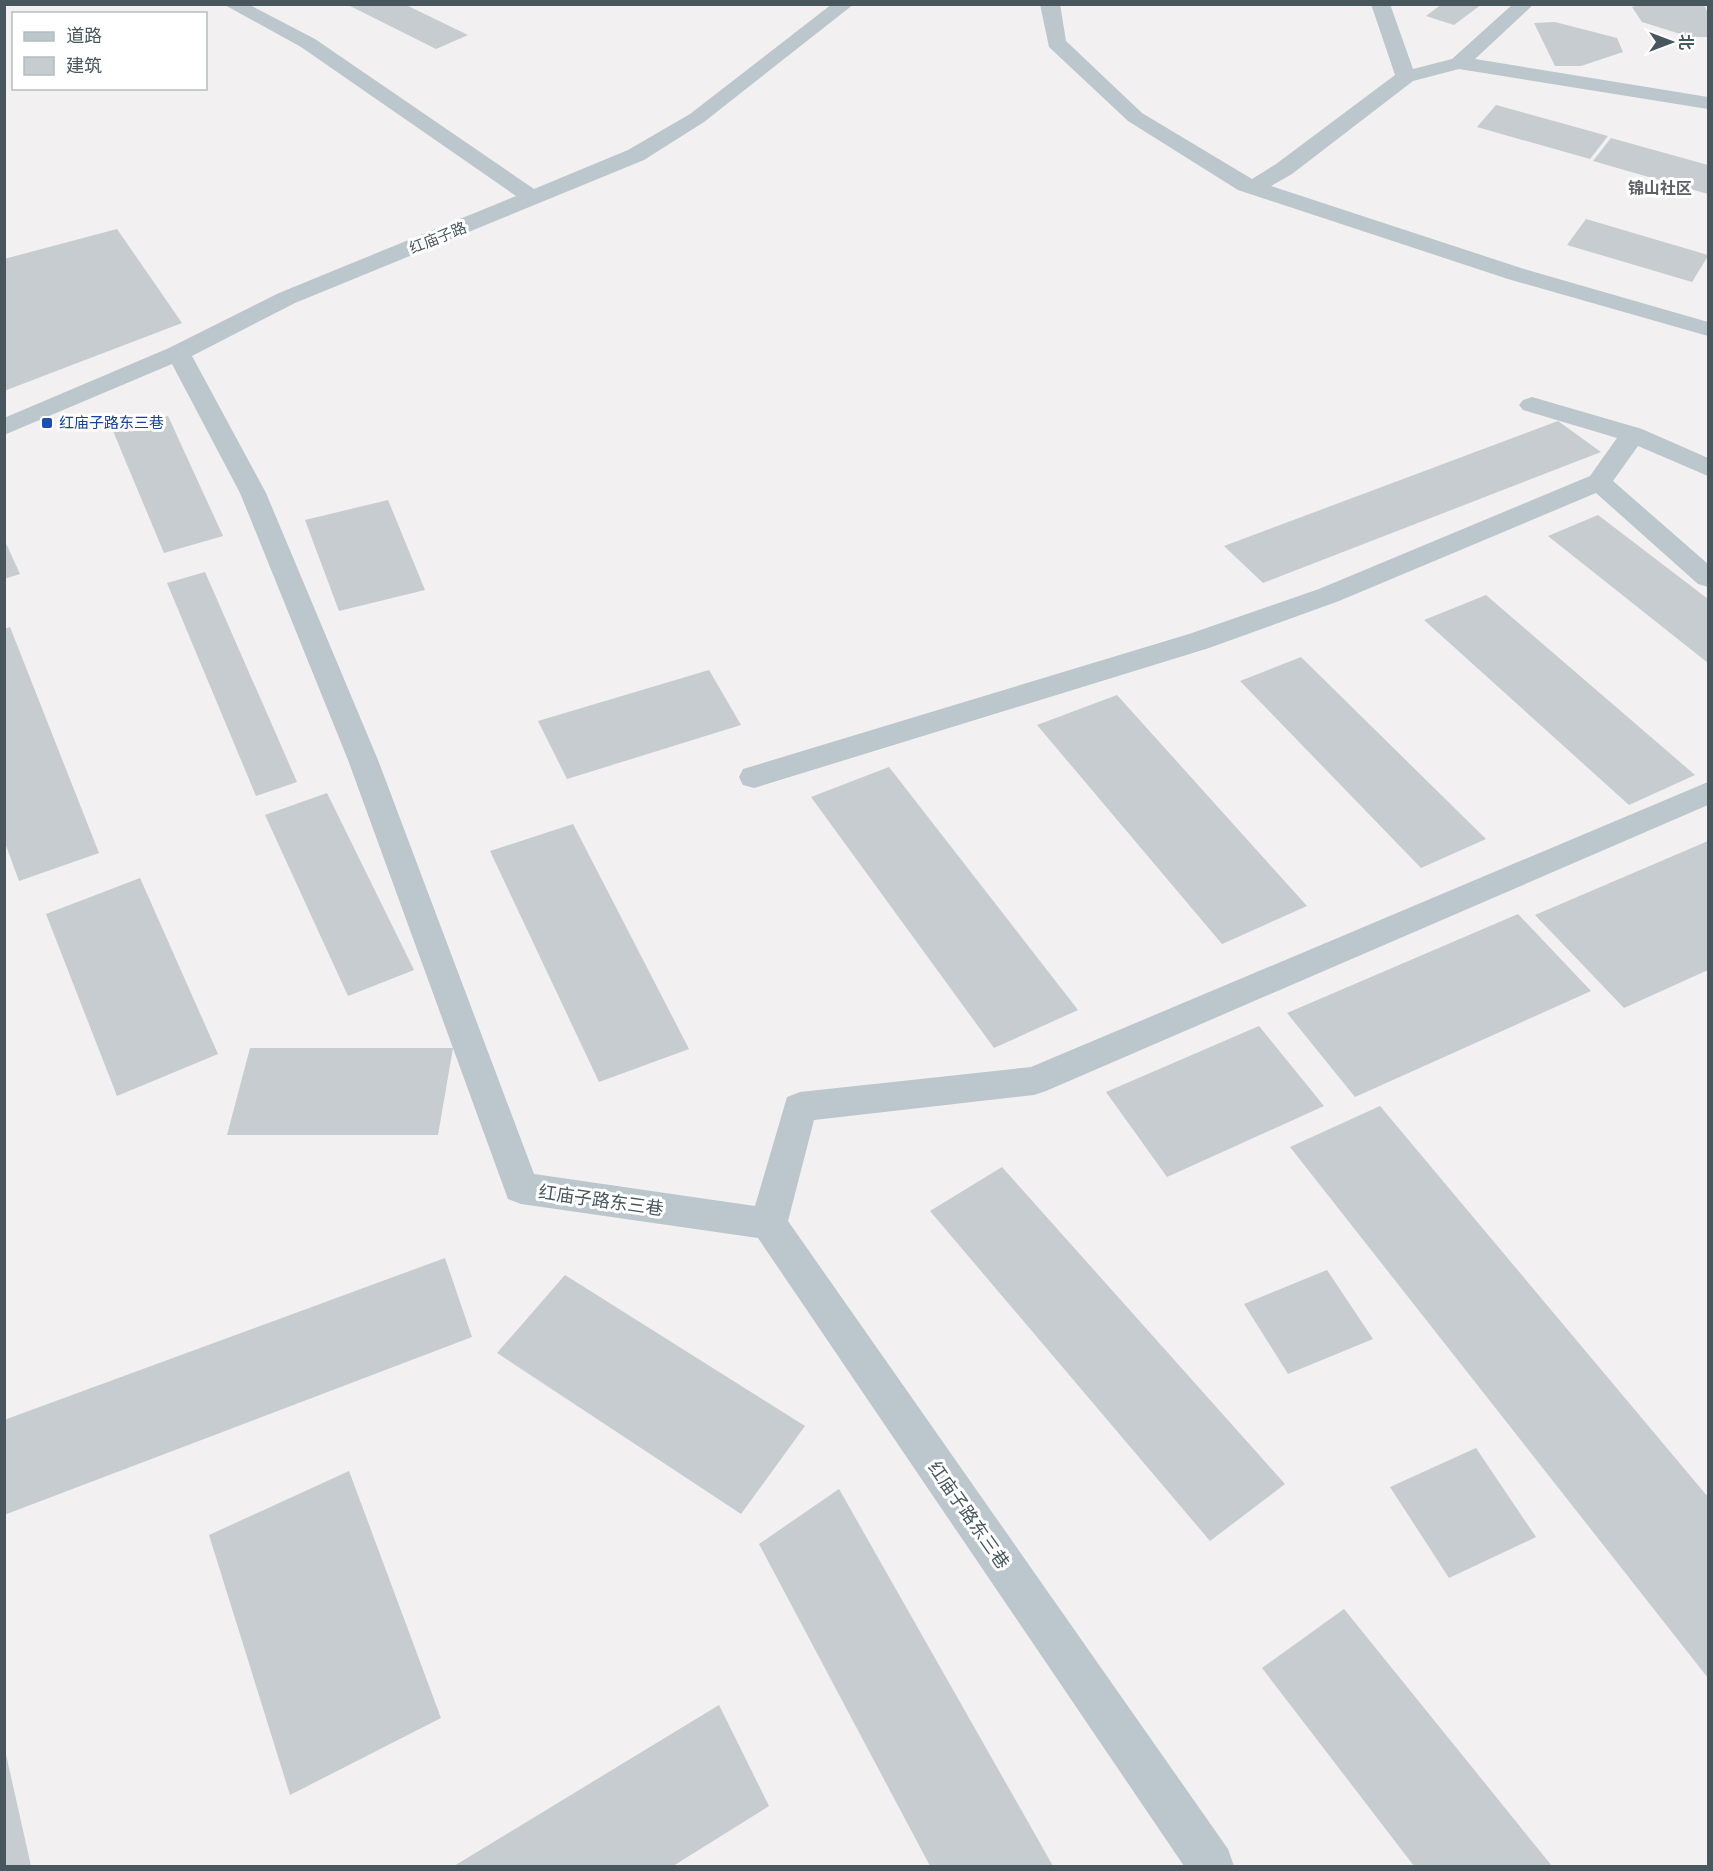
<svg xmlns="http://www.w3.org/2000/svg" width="1713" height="1871" viewBox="0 0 1713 1871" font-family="Raleway,'Noto Sans SC',sans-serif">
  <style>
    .building { fill: #c6cccf }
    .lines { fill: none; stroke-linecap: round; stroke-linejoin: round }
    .minor { fill: #bbc7cc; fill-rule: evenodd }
    .transit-dot { fill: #1a4fb4; stroke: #fff; stroke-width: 2 }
    .labels { text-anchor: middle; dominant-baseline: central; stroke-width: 6; stroke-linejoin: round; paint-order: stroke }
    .far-street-label { font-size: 15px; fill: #47575d; stroke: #fff }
    .far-transit-label { font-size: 15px; fill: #164399; stroke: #fff; text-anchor: start }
    .far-neighbourhood-label { font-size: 16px; font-weight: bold; fill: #5c6165; stroke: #fff }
    .street-label { font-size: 18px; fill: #47575d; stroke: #fff }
  </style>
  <rect width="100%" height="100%" fill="#f2f0f0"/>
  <!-- building -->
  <g class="building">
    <polygon points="346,4 404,4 468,35 436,49"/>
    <polygon points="1442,4 1482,4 1454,25 1426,16"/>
    <polygon points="1642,4 1704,4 1708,14 1708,37 1690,37 1642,22 1632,7"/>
    <polygon points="1555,22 1617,38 1623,52 1581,66 1555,66 1534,23"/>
    <polygon points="1496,105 1608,136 1590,159 1477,127"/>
    <polygon points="1611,138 1708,165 1708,194 1593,161"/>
    <polygon points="1586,219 1708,255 1708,256 1692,282 1567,245"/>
    <polygon points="117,229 182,323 4,391 4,259"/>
    <polygon points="168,416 223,536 164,553 113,431"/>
    <polygon points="1558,421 1601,452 1263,583 1224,546"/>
    <polygon points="388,500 425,590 339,611 305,520"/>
    <polygon points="1598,515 1708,599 1708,663 1548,536"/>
    <polygon points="4,539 20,574 4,579"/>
    <polygon points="205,572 297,782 256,796 167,583"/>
    <polygon points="1486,595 1695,775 1629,805 1424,620"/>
    <polygon points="10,627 99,853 19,881 4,840 4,629"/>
    <polygon points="1301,657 1486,839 1421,868 1240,681"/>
    <polygon points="709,670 741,725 567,779 538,721"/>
    <polygon points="1117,695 1307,906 1222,944 1037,725"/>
    <polygon points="889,767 1078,1010 994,1048 811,797"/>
    <polygon points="327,793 414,970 348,996 265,815"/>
    <polygon points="573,824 689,1049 599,1082 490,851"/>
    <polygon points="1708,841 1708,970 1624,1008 1535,915"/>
    <polygon points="140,878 218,1054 117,1096 46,914"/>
    <polygon points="1518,914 1591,991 1355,1097 1287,1013"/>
    <polygon points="1259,1026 1324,1106 1167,1177 1106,1092"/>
    <polygon points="250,1048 453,1048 438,1135 227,1135"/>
    <polygon points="1380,1106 1708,1497 1708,1678 1290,1147"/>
    <polygon points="1002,1167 1285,1484 1210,1541 930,1211"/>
    <polygon points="445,1258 472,1337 4,1515 4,1420"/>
    <polygon points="1327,1270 1373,1339 1288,1374 1244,1304"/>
    <polygon points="565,1275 805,1426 741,1514 497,1353"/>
    <polygon points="1476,1448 1536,1537 1449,1578 1390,1487"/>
    <polygon points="349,1471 441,1718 290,1795 209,1535"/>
    <polygon points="839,1489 1053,1866 930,1866 759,1544"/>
    <polygon points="1344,1609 1552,1866 1414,1866 1262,1668"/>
    <polygon points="719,1705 769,1806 673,1866 454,1866"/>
    <polygon points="4,1750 5,1750 31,1866 4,1866"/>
  </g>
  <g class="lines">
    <!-- minor -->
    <g class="minor">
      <polygon points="223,4 248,4 315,39 534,189 628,150 690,114 832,4 854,4 704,122 644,160 295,303 192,356 266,493 378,760 534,1174 755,1206 787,1097 800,1092 1031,1067 1708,782 1708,805 1046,1091 1034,1095 814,1120 788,1221 1228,1849 1234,1866 1184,1866 758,1238 521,1204 508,1199 348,760 240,493 172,364 4,435 4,418 169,348 279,293 516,196 301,47"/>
      <polygon points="1040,4 1060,4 1066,41 1142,113 1252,179 1276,164 1395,75 1371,4 1390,4 1413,69 1452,59 1513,4 1534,4 1475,59 1708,97 1708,109 1459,69 1413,81 1292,174 1271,186 1524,269 1708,322 1708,336 1508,279 1238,190 1128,121 1049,47"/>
      <polygon points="1532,397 1642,429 1708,458 1708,476 1638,446 1613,481 1708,564 1708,587 1698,584 1596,493 1339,601 1209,648 754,788 743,785 739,777 743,769 1189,634 1319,589 1590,476 1617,438 1523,410 1519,405 1523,400"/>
    </g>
  </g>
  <!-- markers -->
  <rect class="transit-dot" x="41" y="417" width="12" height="12" rx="3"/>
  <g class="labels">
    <!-- far-street labels -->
    <g class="far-street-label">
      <text transform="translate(438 238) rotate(-22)">红庙子路</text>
    </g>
    <!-- far-transit labels -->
    <g class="far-transit-label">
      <text x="59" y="423">红庙子路东三巷</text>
    </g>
    <!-- far-neighbourhood labels -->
    <g class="far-neighbourhood-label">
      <text x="1660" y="188">锦山社区</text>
    </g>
    <!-- street labels -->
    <g class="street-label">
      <text transform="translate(601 1200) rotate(8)">红庙子路东三巷</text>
      <text transform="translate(969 1515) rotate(55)">红庙子路东三巷</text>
    </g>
  </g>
  <!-- border -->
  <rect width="1713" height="1871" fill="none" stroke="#47575d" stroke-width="12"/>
  <!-- legend -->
  <rect x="12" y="12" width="195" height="78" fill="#ffffff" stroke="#b5bcbe" stroke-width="1.5"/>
  <rect x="24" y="32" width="30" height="9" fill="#bbc7cc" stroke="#b5bcbe" stroke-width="1.5"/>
  <text x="66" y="42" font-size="18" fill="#47575d">道路</text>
  <rect x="24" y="57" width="30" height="18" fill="#c6cccf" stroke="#b5bcbe" stroke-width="1.5"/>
  <text x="66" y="72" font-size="18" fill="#47575d">建筑</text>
  <!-- north arrow -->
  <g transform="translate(1671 42) rotate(90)" stroke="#ffffff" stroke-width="4.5" paint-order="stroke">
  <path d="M0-4.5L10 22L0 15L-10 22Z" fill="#47575d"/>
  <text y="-9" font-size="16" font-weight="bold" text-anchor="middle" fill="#47575d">北</text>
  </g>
</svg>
